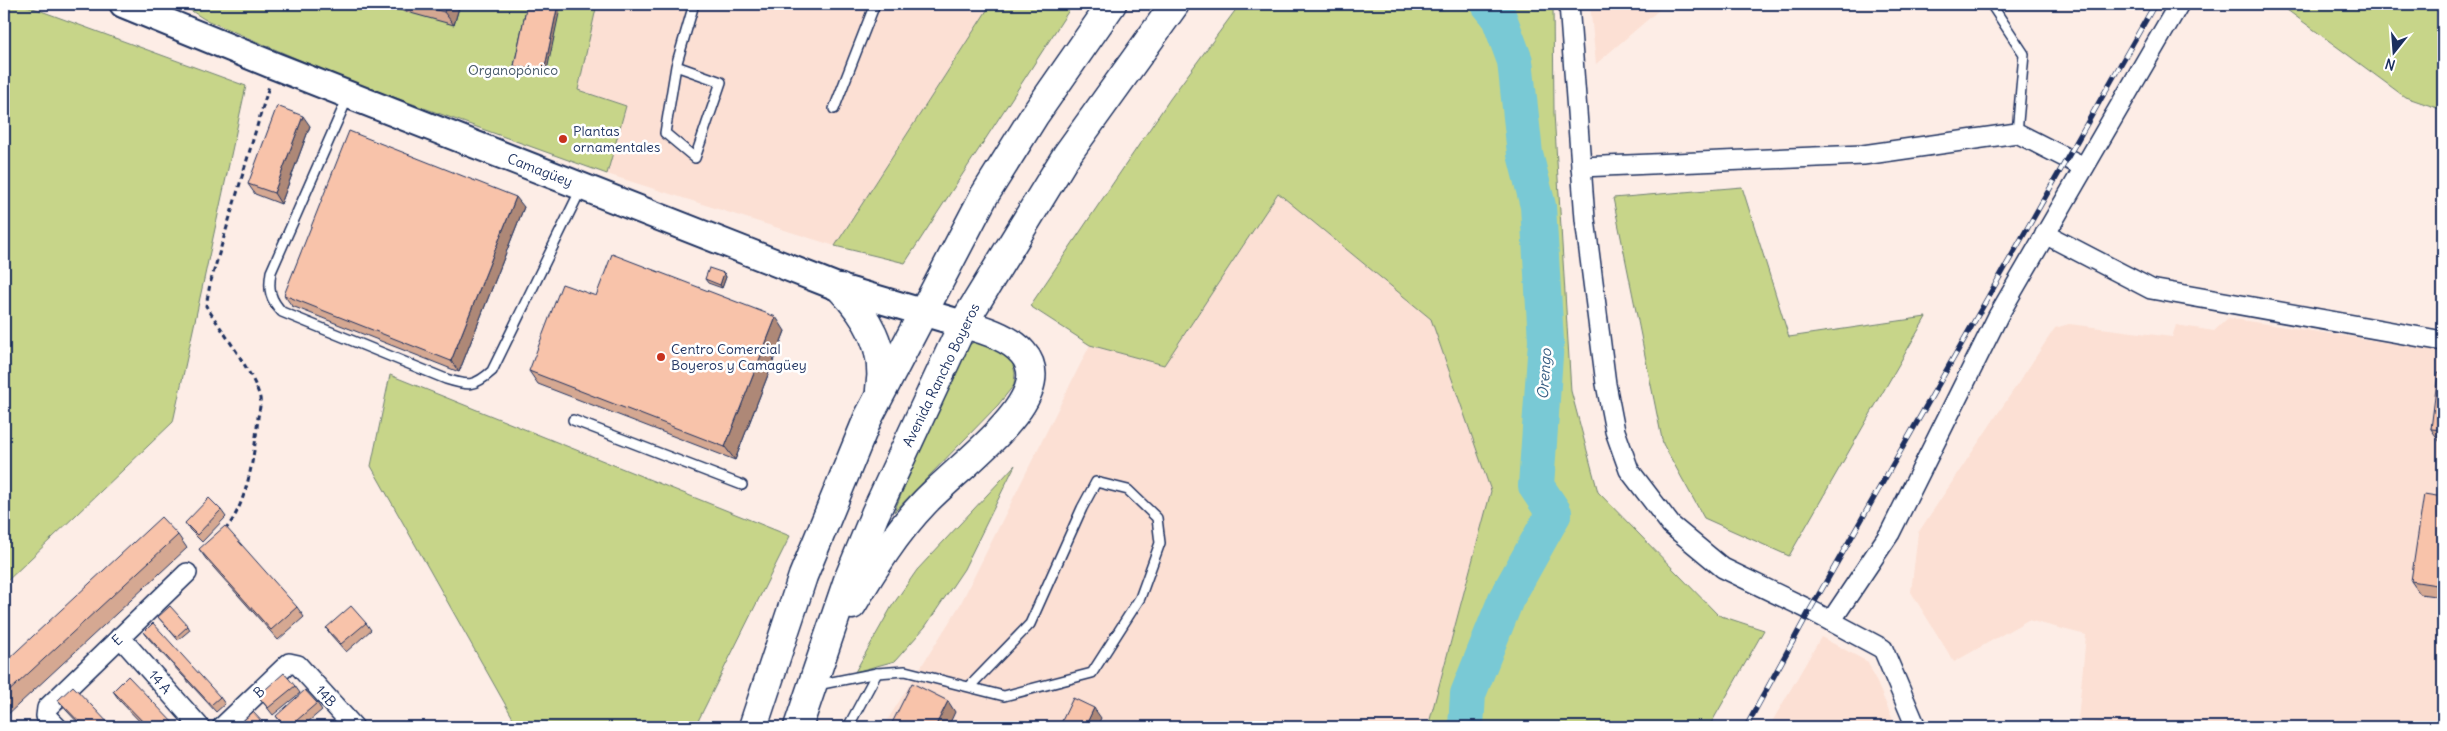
<svg xmlns="http://www.w3.org/2000/svg" width="2447" height="731" viewBox="0 0 2447 731" font-family="Delius,sans-serif">
  <style>
    .built { fill: #fce0d4 }
    .green { fill: #c7d589; stroke: #718274 }
    .lines { fill: none; stroke-linecap: round; stroke-linejoin: round }
    .river { stroke: #79c9d5; stroke-width: 36 }
    .lane-casing { stroke: #1b2f5e; stroke-width: 12 }
    .street-casing { stroke: #1b2f5e; stroke-width: 22 }
    .secondary-casing { stroke: #1b2f5e; stroke-width: 30 }
    .highway-casing { stroke: #1b2f5e; stroke-width: 31 }
    .path { stroke: #1b2f5e; stroke-width: 3; stroke-dasharray: 5 4; stroke-linecap: butt }
    .lane { stroke: #fff; stroke-width: 9 }
    .street { stroke: #fff; stroke-width: 19 }
    .secondary { stroke: #fff; stroke-width: 26 }
    .highway { stroke: #fff; stroke-width: 28 }
    .rail-casing { stroke: #1b2f5e; stroke-width: 5.5 }
    .rail { stroke: #fff; stroke-width: 4; stroke-dasharray: 11; stroke-linecap: butt }
    .wall { fill: #d5a892; stroke: #1b2f5e }
    .shaded-wall { fill: #ae8877; stroke: #1b2f5e }
    .building { fill: #f8c3aa; stroke: #1b2f5e }
    .poi-dot { fill: #c8321e; stroke: #fff; stroke-width: 2 }
    .labels { text-anchor: middle; dominant-baseline: central; stroke-width: 5; stroke-linejoin: round; paint-order: stroke }
    .park-label { font-size: 14px; fill: #465869; stroke: #fff }
    .poi-label { font-size: 14px; fill: #1b2f5e; stroke: #fff; text-anchor: start }
    .street-label { font-size: 14px; fill: #1b2f5e; stroke: #fff }
    .water-label { font-size: 15px; font-style: italic; fill: #375d82; stroke: #fff }
  </style>
  <rect width="100%" height="100%" fill="#fdede6"/>
  <filter id="ink" filterUnits="userSpaceOnUse"><feTurbulence type="fractalNoise" baseFrequency=".02" numOctaves="2"/><feDisplacementMap in="SourceGraphic" scale="10" xChannelSelector="R" yChannelSelector="G"/><feConvolveMatrix kernelMatrix="1 2 1 2 8 2 1 2 1" color-interpolation-filters="sRGB"/></filter>
  <g filter="url(#ink)">
    <!-- built -->
    <g class="built">
      <polygon points="597,4 991,4 835,246 607,174 626,106 578,90"/>
      <polygon points="1590,4 1666,4 1596,64"/>
      <polygon points="1278,193 1431,319 1491,491 1428,727 883,727 960,605 1090,345 1164,365"/>
      <polygon points="2228,318 2443,351 2443,727 2137,727 2078,720 2086,635 2028,620 1954,662 1911,592 1918,533 2055,328 2069,324 2172,337 2176,325 2214,331"/>
      <polygon points="1821,637 1868,662 1896,727 1769,727"/>
    </g>
    <!-- green -->
    <g class="green">
      <polygon points="4,4 22,4 246,86 173,422 4,584"/>
      <polygon points="181,4 597,4 578,90 626,106 607,174 349,81 204,19"/>
      <polygon points="991,4 1073,4 905,263 835,246"/>
      <polygon points="1240,4 1553,4 1554,113 1571,391 1598,492 1718,615 1764,630 1709,727 1428,727 1491,491 1431,319 1278,193 1164,365 1090,345 1030,306 1170,99"/>
      <polygon points="2279,4 2443,4 2443,110 2405,97"/>
      <polygon points="1742,187 1789,337 1926,317 1789,556 1704,518 1663,444 1613,198"/>
      <polygon points="974,342 989,344 1012,361 1015,373 1014,385 998,405 894,512 945,389 964,348"/>
      <polygon points="390,375 790,536 695,727 518,727 371,466"/>
      <polygon points="1015,465 964,569 925,627 895,661 855,672 892,606 917,570"/>
    </g>
    <g class="lines">
      <!-- river -->
      <polyline class="river" points="1466,727 1468,694 1506,599 1554,513 1536,486 1546,341 1538,206 1525,154 1515,61 1498,15 1489,4"/>
      <!-- lane casing -->
      <g class="lane-casing">
        <g id="lane">
          <polyline points="1991,4 2024,54 2017,133"/>
          <polyline points="676,66 721,82 695,158 665,133 676,66 694,4"/>
          <path d="M348 97 271 272C268 290 270 299 282 312L446 379C468 386 474 387 492 371L581 189"/>
          <polyline points="834,109 875,4"/>
          <polyline points="573,420 742,485"/>
          <polyline points="817,685 877,673 905,671 1004,696 1092,673 1140,598 1160,543 1157,518 1128,490 1096,482 1082,508 1030,624 970,686"/>
          <polyline points="848,727 877,673"/>
        </g>
      </g>
      <!-- street casing -->
      <g class="street-casing">
        <g id="street">
          <polyline points="1569,4 1585,219 1606,384 1615,431 1629,470 1671,525 1723,568 1810,610 1883,649 1916,727"/>
          <polyline points="1581,167 1863,155 2017,133 2084,167"/>
          <polyline points="2045,234 2151,289 2443,341"/>
          <polyline points="1831,621 1890,533 1998,316 2179,4"/>
          <polyline points="120,637 200,727"/>
          <polyline points="57,727 46,716 47,708 187,573"/>
          <polyline points="222,727 289,663 298,665 354,727"/>
        </g>
      </g>
      <!-- secondary casing -->
      <g class="secondary-casing">
        <polyline id="secondary" points="123,4 275,66 840,288 963,324"/>
      </g>
      <!-- highway casing -->
      <g class="highway-casing">
        <g id="highway">
          <path d="M840 288C867 316 887 348 880 389"/>
          <path d="M852 605C873 569 896 532 925 502 977 448 1113 361 963 324"/>
          <polyline points="753,727 803,576 868,418 984,196 1034,116 1112,4"/>
          <polyline points="798,727 848,580 875,514 963,324 1066,156 1175,4"/>
        </g>
      </g>
      <!-- path -->
      <path class="path" d="M225 530C248 504 255 451 258 417 259 412 261 404 260 398 255 375 220 328 206 306L210 284 269 86"/>
      <!-- lane -->
      <use href="#lane" class="lane"/>
      <!-- street -->
      <use href="#street" class="street"/>
      <!-- secondary -->
      <use href="#secondary" class="secondary"/>
      <!-- highway -->
      <use href="#highway" class="highway"/>
      <!-- rail casing -->
      <g class="rail-casing">
        <polyline id="rail" points="1746,727 1810,610 2155,4"/>
      </g>
      <!-- rail -->
      <use href="#rail" class="rail"/>
    </g>
    <!-- wall -->
    <g class="wall">
      <polygon points="378,4 460,4 454,25"/>
      <polygon points="527,4 546,75 517,70 514,66"/>
      <polygon points="310,126 281,204 255,194 248,184"/>
      <polygon points="524,207 459,372 292,306 284,295"/>
      <polygon points="724,273 726,277 722,288 708,283 705,279"/>
      <polygon points="785,331 735,460 538,384 529,371"/>
      <polygon points="2443,373 2443,442 2440,442 2431,429"/>
      <polygon points="2443,497 2443,597 2420,594 2411,581"/>
      <polygon points="221,510 226,517 202,542 190,530 185,523"/>
      <polygon points="178,535 187,548 5,717 4,716 4,663"/>
      <polygon points="199,549 297,607 304,617 278,640 206,559"/>
      <polygon points="158,617 188,626 190,630 178,640"/>
      <polygon points="366,623 371,630 346,652 331,635 326,628"/>
      <polygon points="144,632 220,697 225,704 216,712 149,639"/>
      <polygon points="295,686 300,693 273,715 258,696"/>
      <polygon points="113,691 177,727 145,727 120,701"/>
      <polygon points="58,700 112,727 82,727 66,710"/>
      <polygon points="317,703 322,710 302,727 284,727 276,716"/>
    </g>
    <!-- shaded-wall -->
    <g class="shaded-wall">
      <polygon points="447,4 460,4 454,25 444,12"/>
      <polygon points="558,4 561,4 546,75 544,72"/>
      <polygon points="303,116 310,126 281,204 274,193"/>
      <polygon points="516,197 524,207 459,372 451,361"/>
      <polygon points="724,273 726,277 722,288 720,285"/>
      <polygon points="776,317 785,331 735,460 725,447"/>
      <polygon points="948,701 955,712 948,727 935,727"/>
      <polygon points="1094,708 1101,718 1097,727 1085,727"/>
    </g>
    <!-- building -->
    <g class="building">
      <polygon points="415,4 447,4 444,12"/>
      <polygon points="527,4 558,4 544,72 514,66"/>
      <polygon points="277,106 303,116 274,193 248,184"/>
      <polygon points="349,131 516,197 451,361 284,295"/>
      <polygon points="612,254 776,317 725,447 529,371 562,284 596,296"/>
      <polygon points="709,268 724,273 720,285 705,279"/>
      <polygon points="2438,372 2443,373 2443,430 2431,429"/>
      <polygon points="2424,494 2443,497 2443,586 2411,581"/>
      <polygon points="209,498 221,510 197,535 185,523"/>
      <polygon points="161,517 178,535 4,696 4,663"/>
      <polygon points="225,526 297,607 271,630 199,549"/>
      <polygon points="170,606 188,626 176,637 158,617"/>
      <polygon points="351,606 366,623 341,644 326,628"/>
      <polygon points="153,623 220,697 211,705 144,632"/>
      <polygon points="284,673 295,686 268,708 258,696"/>
      <polygon points="128,676 177,727 148,727 113,691"/>
      <polygon points="912,683 948,701 935,727 890,727"/>
      <polygon points="73,686 112,727 84,727 58,700"/>
      <polygon points="305,690 317,703 289,727 286,727 276,716"/>
      <polygon points="1073,698 1094,708 1085,727 1059,727"/>
      <polygon points="253,712 267,727 236,727"/>
    </g>
  </g>
  <!-- markers -->
  <g class="poi-dot">
    <circle cx="563" cy="139" r="5"/>
    <circle cx="661" cy="357" r="5"/>
  </g>
  <g class="labels">
    <!-- park labels -->
    <g class="park-label">
      <text x="513" y="70">Organopónico</text>
    </g>
    <!-- poi labels -->
    <g class="poi-label">
      <text x="573" y="131">Plantas<tspan x="573" dy="16">ornamentales</tspan></text>
      <text x="671" y="349">Centro Comercial<tspan x="671" dy="16">Boyeros y Camagüey</tspan></text>
    </g>
    <!-- street labels -->
    <g class="street-label">
      <text transform="translate(540 170) rotate(21)">Camagüey</text>
      <text transform="translate(941 375) rotate(-64)">Avenida Rancho Boyeros</text>
      <text transform="translate(117 640) rotate(-44)">E</text>
      <text transform="translate(160 682) rotate(49)">14 A</text>
      <text transform="translate(259 692) rotate(-43)">B</text>
      <text transform="translate(326 696) rotate(48)">14B</text>
    </g>
    <!-- water labels -->
    <g class="water-label">
      <text transform="translate(1544 374) rotate(-86)">Orengo</text>
    </g>
  </g>
  <!-- margin -->
  <rect width="2447" height="731" fill="none" stroke="#fff" stroke-width="20"/>
  <rect x="10" y="10" width="2427" height="711" fill="none" stroke="#1b2f5e" stroke-width="2" filter="url(#ink)"/>
  <!-- north arrow -->
  <g transform="translate(2394 52) rotate(197)" stroke="#ffffff" stroke-width="4" paint-order="stroke">
  <path d="M0-4L9 19L0 12L-9 19Z" fill="#1b2f5e"/>
  <text y="-8" font-size="14" font-weight="bold" text-anchor="middle" fill="#1b2f5e">N</text>
  </g>
</svg>
